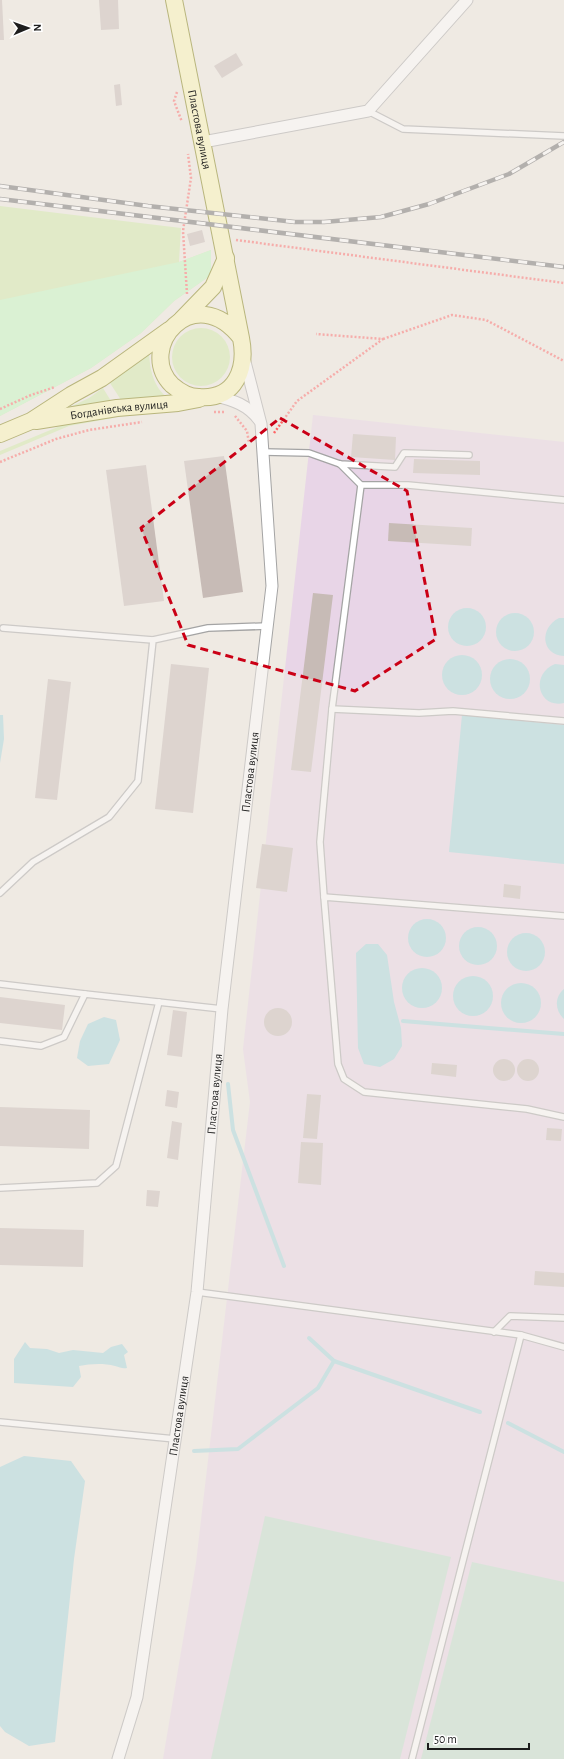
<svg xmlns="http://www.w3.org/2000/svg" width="564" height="1759" viewBox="0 0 564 1759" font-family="'Alegreya Sans',sans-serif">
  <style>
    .industrial { fill: #e8d5e7 }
    .grass { fill: #d0eba7 }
    .wetland { fill: #bfdecc }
    .park { fill: #c0fbbe }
    .water { fill: #a2d7de }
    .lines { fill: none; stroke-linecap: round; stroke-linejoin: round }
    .stream { stroke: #a2d7de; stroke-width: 4 }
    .building { fill: #c7bbb6 }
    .lane-casing { stroke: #a4a4a4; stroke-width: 8 }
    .street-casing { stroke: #a4a4a4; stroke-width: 13 }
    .secondary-casing { stroke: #787801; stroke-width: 18 }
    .path { stroke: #fe6565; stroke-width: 2.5; stroke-dasharray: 2 2; stroke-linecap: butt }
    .lane { stroke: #fff; stroke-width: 5.5 }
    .street { stroke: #fff; stroke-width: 11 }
    .secondary { stroke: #fcf8b4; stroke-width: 16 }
    .rail-casing { stroke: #6b6b6b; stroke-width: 4.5 }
    .rail { stroke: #fff; stroke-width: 3; stroke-dasharray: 9; stroke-linecap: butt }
    .marked { fill: none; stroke: #cb0016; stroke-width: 3; stroke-dasharray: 8 5; stroke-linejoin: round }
    .labels { text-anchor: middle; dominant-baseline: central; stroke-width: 3; stroke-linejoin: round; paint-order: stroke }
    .street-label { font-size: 12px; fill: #1d1d1d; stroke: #fff }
  </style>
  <rect width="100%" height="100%" fill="#efeae3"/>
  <!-- industrial -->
  <polygon class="industrial" points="313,415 564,442 564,1759 163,1759 196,1563 250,1102 243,1049"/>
  <!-- grass -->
  <g class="grass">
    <polygon points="0,206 181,228 179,262 211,250 211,275 174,301 141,333 91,368 0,416"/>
    <circle cx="201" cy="357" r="29"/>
    <path d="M149 352C150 370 153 387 169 399L121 400 110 383Z"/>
    <polygon points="103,388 111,401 70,407 89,398"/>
    <polygon points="113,415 113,418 69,426 0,455 0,451 60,426"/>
  </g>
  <!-- wetland -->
  <g class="wetland">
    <polygon points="265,1516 451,1557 400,1759 211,1759"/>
    <polygon points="472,1562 564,1582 564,1759 421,1759"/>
  </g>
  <!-- park -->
  <polygon class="park" points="211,250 211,275 174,301 141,333 91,368 0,416 0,300 179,262"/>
  <!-- water -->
  <g class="water">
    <circle cx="467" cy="627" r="19"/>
    <circle cx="515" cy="632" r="19"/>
    <path d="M559 618H564V656C541 655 539 628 559 618Z"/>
    <circle cx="462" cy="675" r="20"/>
    <circle cx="510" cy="679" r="20"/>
    <path d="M555 664 564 665V703C539 709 529 675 555 664Z"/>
    <polygon points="0,715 3,715 4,739 0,763"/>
    <polygon points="462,715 564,725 564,864 449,852"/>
    <circle cx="427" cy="938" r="19"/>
    <circle cx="478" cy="946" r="19"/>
    <circle cx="526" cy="952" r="19"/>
    <polygon points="366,944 378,944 387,955 394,1002 401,1028 402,1046 394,1059 380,1067 364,1064 358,1048 356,953"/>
    <circle cx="422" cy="988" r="20"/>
    <circle cx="473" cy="996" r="20"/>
    <circle cx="521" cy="1003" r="20"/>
    <path d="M564 989V1019C555 1011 554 997 564 989Z"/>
    <polygon points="104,1017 116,1020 120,1040 109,1064 88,1066 77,1058 80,1041 88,1024"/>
    <path d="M25 1342 30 1348 47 1349 59 1353 73 1350 103 1353 111 1347 122 1344 128 1352 124 1355 127 1368C122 1369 120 1367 115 1366 103 1363 90 1364 79 1366L81 1377 73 1387 14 1383V1359Z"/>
    <polygon points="24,1456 71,1461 85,1481 74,1559 55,1742 29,1746 5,1732 0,1726 0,1467"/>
  </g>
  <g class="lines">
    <!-- stream -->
    <g class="stream">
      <polyline points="403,1021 564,1034"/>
      <polyline points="228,1084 233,1130 284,1266"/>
      <polyline points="309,1338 334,1361 480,1412"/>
      <polyline points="508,1423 564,1452"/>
      <polyline points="194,1451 238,1449 318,1388 334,1361"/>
    </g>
  </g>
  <!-- building -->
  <g class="building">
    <polygon points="0,0 2,0 4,40 0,40"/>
    <polygon points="99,0 118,0 119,29 101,30"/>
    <polygon points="236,53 243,65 222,78 214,66"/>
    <polygon points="120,84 122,105 116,106 114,85"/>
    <polygon points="202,230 205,242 190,246 187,234"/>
    <polygon points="353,434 396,437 395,460 351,457"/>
    <polygon points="224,456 243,592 203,598 184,461"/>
    <polygon points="414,459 480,461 480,475 413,473"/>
    <polygon points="146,465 164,601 124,606 106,470"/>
    <polygon points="389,523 472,528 471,546 388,541"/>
    <polygon points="313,593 333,595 311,772 291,770"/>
    <polygon points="171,664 209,668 193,813 155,809"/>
    <polygon points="48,679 71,682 57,800 35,798"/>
    <polygon points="262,844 293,848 287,892 256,888"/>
    <polygon points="504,884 521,886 520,899 503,897"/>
    <polygon points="0,997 65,1005 62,1030 0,1023"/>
    <circle cx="278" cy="1022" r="14"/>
    <polygon points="173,1010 187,1012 182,1057 167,1055"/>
    <circle cx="504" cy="1070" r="11"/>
    <circle cx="528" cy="1070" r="11"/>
    <polygon points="432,1063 457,1065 456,1077 431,1074"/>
    <polygon points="167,1090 179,1092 177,1108 165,1106"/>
    <polygon points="307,1094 321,1095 317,1139 303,1138"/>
    <polygon points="0,1107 90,1110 89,1149 0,1146"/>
    <polygon points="172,1121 182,1123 178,1160 167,1158"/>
    <polygon points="547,1128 562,1129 561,1141 546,1140"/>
    <polygon points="301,1142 323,1143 321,1185 298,1183"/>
    <polygon points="147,1190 160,1191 158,1207 146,1206"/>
    <polygon points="0,1228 84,1230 83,1267 0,1265"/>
    <polygon points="535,1271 564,1273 564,1287 534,1285"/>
  </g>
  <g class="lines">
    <!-- lane casing -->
    <g class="lane-casing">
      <g id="lane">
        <polyline points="368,111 403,129 564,136"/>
        <polyline points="264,452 309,453 340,464 395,467 404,453 469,455"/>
        <polyline points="340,464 361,485 408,485 564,500"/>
        <polyline points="3,628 153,640"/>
        <polyline points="332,709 419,713 453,711 564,721"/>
        <polyline points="0,893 33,862 109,817 138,781 153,640 208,628 267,626"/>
        <polyline points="324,897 320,842 332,709 361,485"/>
        <polyline points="564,916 324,897 338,1064 344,1079 364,1092 527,1109 564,1117"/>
        <polyline points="0,984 85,994"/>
        <polyline points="0,1041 41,1046 64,1037 85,994 222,1009"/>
        <polyline points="0,1188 97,1183 116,1166 159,1002"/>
        <polyline points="197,1292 521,1335 564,1347"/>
        <polyline points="494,1332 510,1316 564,1318"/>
        <polyline points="0,1422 175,1439"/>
        <polyline points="412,1759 521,1335"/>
      </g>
    </g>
    <!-- street casing -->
    <g class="street-casing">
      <g id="street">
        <polyline points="203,142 368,111 467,0"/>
        <path d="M215 396C233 400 248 405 259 420"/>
        <path id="s1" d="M118 1759 137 1697 197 1292 222 1009 272 586 261 424 244 358"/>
      </g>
    </g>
    <!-- secondary casing -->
    <g class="secondary-casing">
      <g id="secondary">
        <path id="s2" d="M174 0 241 338C247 368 236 400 199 397 189 397 180 392 172 385 135 348 194 278 241 338"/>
        <polyline points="182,319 213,287 226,258"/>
        <path id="s3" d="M36 421 117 408 178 403 199 399"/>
        <polyline points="0,434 31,421 71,395 102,378 169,330"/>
      </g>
    </g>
    <!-- path -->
    <g class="path">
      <polyline points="177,92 174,101 182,122"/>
      <polyline points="236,240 564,283"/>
      <polyline points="187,294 183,231 191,178 188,154"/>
      <polyline points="383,339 452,315 486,320 564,361"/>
      <polyline points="0,409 31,395 55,387"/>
      <polyline points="214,412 225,412"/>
      <polyline points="235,416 247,431 249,443"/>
      <polyline points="274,433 297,401 383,339 316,334"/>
      <polyline points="0,462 56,439 89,430 142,422"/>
    </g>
    <!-- lane -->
    <use href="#lane" class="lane"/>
    <!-- street -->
    <use href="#street" class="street"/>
    <!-- secondary -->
    <use href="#secondary" class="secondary"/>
    <!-- rail casing -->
    <g class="rail-casing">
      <g id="rail">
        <polyline points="0,186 148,206 295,222 324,222 381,217 429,204 509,174 564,142"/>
        <polyline points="0,199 564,267"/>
      </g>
    </g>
    <!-- rail -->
    <use href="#rail" class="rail"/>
  </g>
  <!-- marked area -->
  <path d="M0 0H564V1759H0ZM280 418 407 491 436 639 355 691 188 645 141 528Z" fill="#efeae3" fill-opacity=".55" fill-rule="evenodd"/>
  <path class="marked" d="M280 418 407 491 436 639 355 691 188 645 141 528Z"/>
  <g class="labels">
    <!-- street labels -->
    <g class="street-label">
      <text stroke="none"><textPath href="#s2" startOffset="132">Пластова вулиця</textPath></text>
      <text stroke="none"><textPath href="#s3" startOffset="84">Богданівська вулиця</textPath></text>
      <text stroke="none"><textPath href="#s1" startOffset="997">Пластова вулиця</textPath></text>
      <text stroke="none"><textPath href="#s1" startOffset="673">Пластова вулиця</textPath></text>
      <text stroke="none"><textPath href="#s1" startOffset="349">Пластова вулиця</textPath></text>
    </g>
  </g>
  <!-- north arrow -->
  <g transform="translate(28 28) rotate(88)" stroke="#ffffff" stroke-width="3" paint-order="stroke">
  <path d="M0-3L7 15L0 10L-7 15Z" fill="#1d1d1d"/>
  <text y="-6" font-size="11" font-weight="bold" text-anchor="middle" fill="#1d1d1d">N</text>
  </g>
  <!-- scale -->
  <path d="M428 1743v6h101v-6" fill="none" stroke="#1d1d1d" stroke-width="2"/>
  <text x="434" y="1743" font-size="12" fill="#1d1d1d" stroke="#ffffff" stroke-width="3" paint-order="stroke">50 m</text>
</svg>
